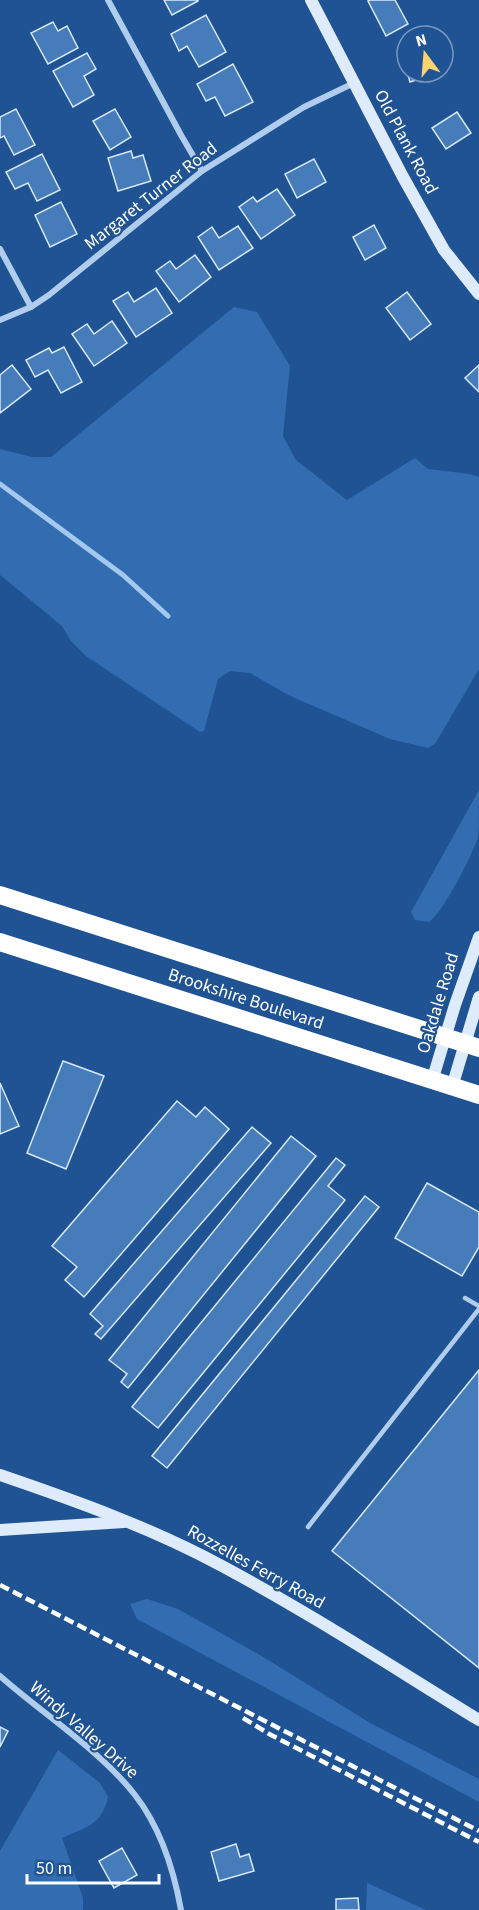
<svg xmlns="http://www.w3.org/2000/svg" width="479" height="1910" viewBox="0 0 479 1910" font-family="'Source Sans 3',sans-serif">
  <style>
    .green { fill: #326db1 }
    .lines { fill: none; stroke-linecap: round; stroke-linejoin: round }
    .stream { stroke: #a5c8f0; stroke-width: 5 }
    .building { fill: #477cba; stroke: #d7e8fa; stroke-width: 1.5 }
    .lane { stroke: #b1cdee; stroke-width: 4.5 }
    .street { stroke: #b1cdee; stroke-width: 6 }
    .secondary { stroke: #deebfa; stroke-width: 12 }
    .highway { stroke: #fff; stroke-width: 18 }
    .rail { stroke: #fff; stroke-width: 4.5; stroke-dasharray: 10 4.5; stroke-linecap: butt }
    .labels { text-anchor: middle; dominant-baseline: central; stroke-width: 4.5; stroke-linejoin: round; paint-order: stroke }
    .street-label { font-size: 18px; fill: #fff; stroke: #1f5394 }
  </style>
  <rect width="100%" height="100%" fill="#1f5394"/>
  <!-- green -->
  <g class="green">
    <polygon points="234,307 257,312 290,366 283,436 296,460 347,500 415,458 428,469 470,474 479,477 479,669 435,744 428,748 390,739 288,695 250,673 230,671 218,679 204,731 200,732 86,656 71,641 62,626 0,575 0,449 32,457 51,457"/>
    <path d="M479 790C479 804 479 824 478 837 472 856 443 912 429 922L415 920 411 912Z"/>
    <polygon points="147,1599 178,1609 260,1655 370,1723 479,1779 479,1802 137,1619 130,1604"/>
    <path d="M58 1750 100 1783 108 1797C102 1825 86 1827 62 1838L83 1898V1910H0V1851Z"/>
    <polygon points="367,1883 426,1910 366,1910"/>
  </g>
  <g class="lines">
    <!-- stream -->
    <polyline class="stream" points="0,484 123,575 168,616"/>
  </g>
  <!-- building -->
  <g class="building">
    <polygon points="164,0 198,0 198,1 172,15"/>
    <polygon points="370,0 395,0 408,24 386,36 368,1"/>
    <polygon points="206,15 226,52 199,67 187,46 179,51 171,34"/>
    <polygon points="53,22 58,31 67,26 78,48 48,64 31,33"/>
    <polygon points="87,53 96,69 84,76 94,95 73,107 53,71"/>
    <polygon points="233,64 253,102 225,116 215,97 206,101 197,84"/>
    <polygon points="407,72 441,72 410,82"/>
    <polygon points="16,109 35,145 14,155 4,136 0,138 0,117"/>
    <polygon points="115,109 131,137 110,150 93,121"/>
    <polygon points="457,112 471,133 446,149 432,128"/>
    <polygon points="131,151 133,158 143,155 151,181 118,191 108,158"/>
    <polygon points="42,154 60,190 37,201 28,183 15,189 6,172"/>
    <polygon points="314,159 326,182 297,198 285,174"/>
    <polygon points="277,189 295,215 261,239 239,207 253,197 257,202"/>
    <polygon points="61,202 77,234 50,247 35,215"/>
    <polygon points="374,225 386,248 365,260 353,237"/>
    <polygon points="238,226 253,248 219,270 198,237 212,227 219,238"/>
    <polygon points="195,255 211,277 179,302 156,271 170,261 176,269"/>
    <polygon points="156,288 172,313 136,337 113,301 128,292 134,302"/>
    <polygon points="407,292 431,324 410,340 386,308"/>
    <polygon points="112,321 127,343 94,366 72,334 87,324 94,334"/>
    <polygon points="64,347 82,382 61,393 48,370 35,377 26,360 49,348 52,353"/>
    <polygon points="12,365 31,389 0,413 0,375"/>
    <polygon points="479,365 479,392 465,378"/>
    <polygon points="63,1061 104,1076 66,1169 27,1153"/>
    <polygon points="0,1083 19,1126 0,1134"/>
    <polygon points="177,1101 196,1117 205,1107 229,1129 84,1297 65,1280 77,1267 52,1246"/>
    <polygon points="252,1127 271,1143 101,1339 95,1334 103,1326 90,1314"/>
    <polygon points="291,1136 316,1156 128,1388 121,1382 127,1374 109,1360"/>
    <polygon points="336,1158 345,1165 328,1186 345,1200 158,1428 132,1407"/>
    <polygon points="427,1183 479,1212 479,1247 462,1276 395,1238"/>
    <polygon points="365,1196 379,1207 167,1468 152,1456"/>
    <polygon points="479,1370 479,1668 332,1551"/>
    <polygon points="0,1727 8,1731 0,1747"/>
    <polygon points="236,1844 240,1857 249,1854 254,1871 219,1881 211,1852"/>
    <polygon points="122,1848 137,1875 114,1888 99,1861"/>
    <polygon points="358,1898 359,1910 336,1910 336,1899"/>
  </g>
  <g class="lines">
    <!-- lane -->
    <g class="lane">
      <polyline points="465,1298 479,1306"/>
      <polyline points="308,1527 479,1309"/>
    </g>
    <!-- street -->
    <g class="street">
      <polyline points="108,0 181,135 202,171"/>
      <polyline points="0,249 31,307"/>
      <polyline points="0,320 31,307 49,295 202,171 304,107 354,83"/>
      <path d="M0 1676C43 1714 101 1751 135 1795 160 1827 174 1871 181 1910"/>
    </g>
    <!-- secondary -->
    <g class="secondary">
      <polyline points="311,0 403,177 444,250 479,294"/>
      <polyline points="432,1081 455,1005 479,937"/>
      <polyline points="452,1087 479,997"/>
      <path d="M0 1475C76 1501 152 1528 222 1566 310 1613 394 1668 479 1720"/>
      <polyline points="0,1530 124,1522"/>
    </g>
    <!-- highway -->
    <g class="highway">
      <polyline points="0,895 479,1048"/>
      <polyline points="0,942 479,1095"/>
    </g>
    <!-- rail -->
    <g class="rail">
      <polyline points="0,1585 479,1831"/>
      <polyline points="243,1718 271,1735 479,1842"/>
    </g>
  </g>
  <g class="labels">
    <!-- street labels -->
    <g class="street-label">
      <text transform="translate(406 142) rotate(62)">Old Plank Road</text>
      <text transform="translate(151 196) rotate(-38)">Margaret Turner Road</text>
      <text transform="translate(246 999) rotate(18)">Brookshire Boulevard</text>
      <text transform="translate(438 1003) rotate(-73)">Oakdale Road</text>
      <text transform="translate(256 1567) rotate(29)">Rozzelles Ferry Road</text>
      <text transform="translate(84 1730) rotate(41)">Windy Valley Drive</text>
    </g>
  </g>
  <!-- north arrow -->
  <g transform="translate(425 54) rotate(344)"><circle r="28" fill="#1f5394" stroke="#7998bf" stroke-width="1.5"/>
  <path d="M0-4.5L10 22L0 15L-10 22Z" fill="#fcd371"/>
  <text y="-9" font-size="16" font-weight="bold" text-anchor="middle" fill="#ffffff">N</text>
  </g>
  <!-- scale -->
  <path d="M27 1874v9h132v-9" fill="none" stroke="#ffffff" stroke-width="3"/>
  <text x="36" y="1874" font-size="18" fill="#ffffff" stroke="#1f5394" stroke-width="4.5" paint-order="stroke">50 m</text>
</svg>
